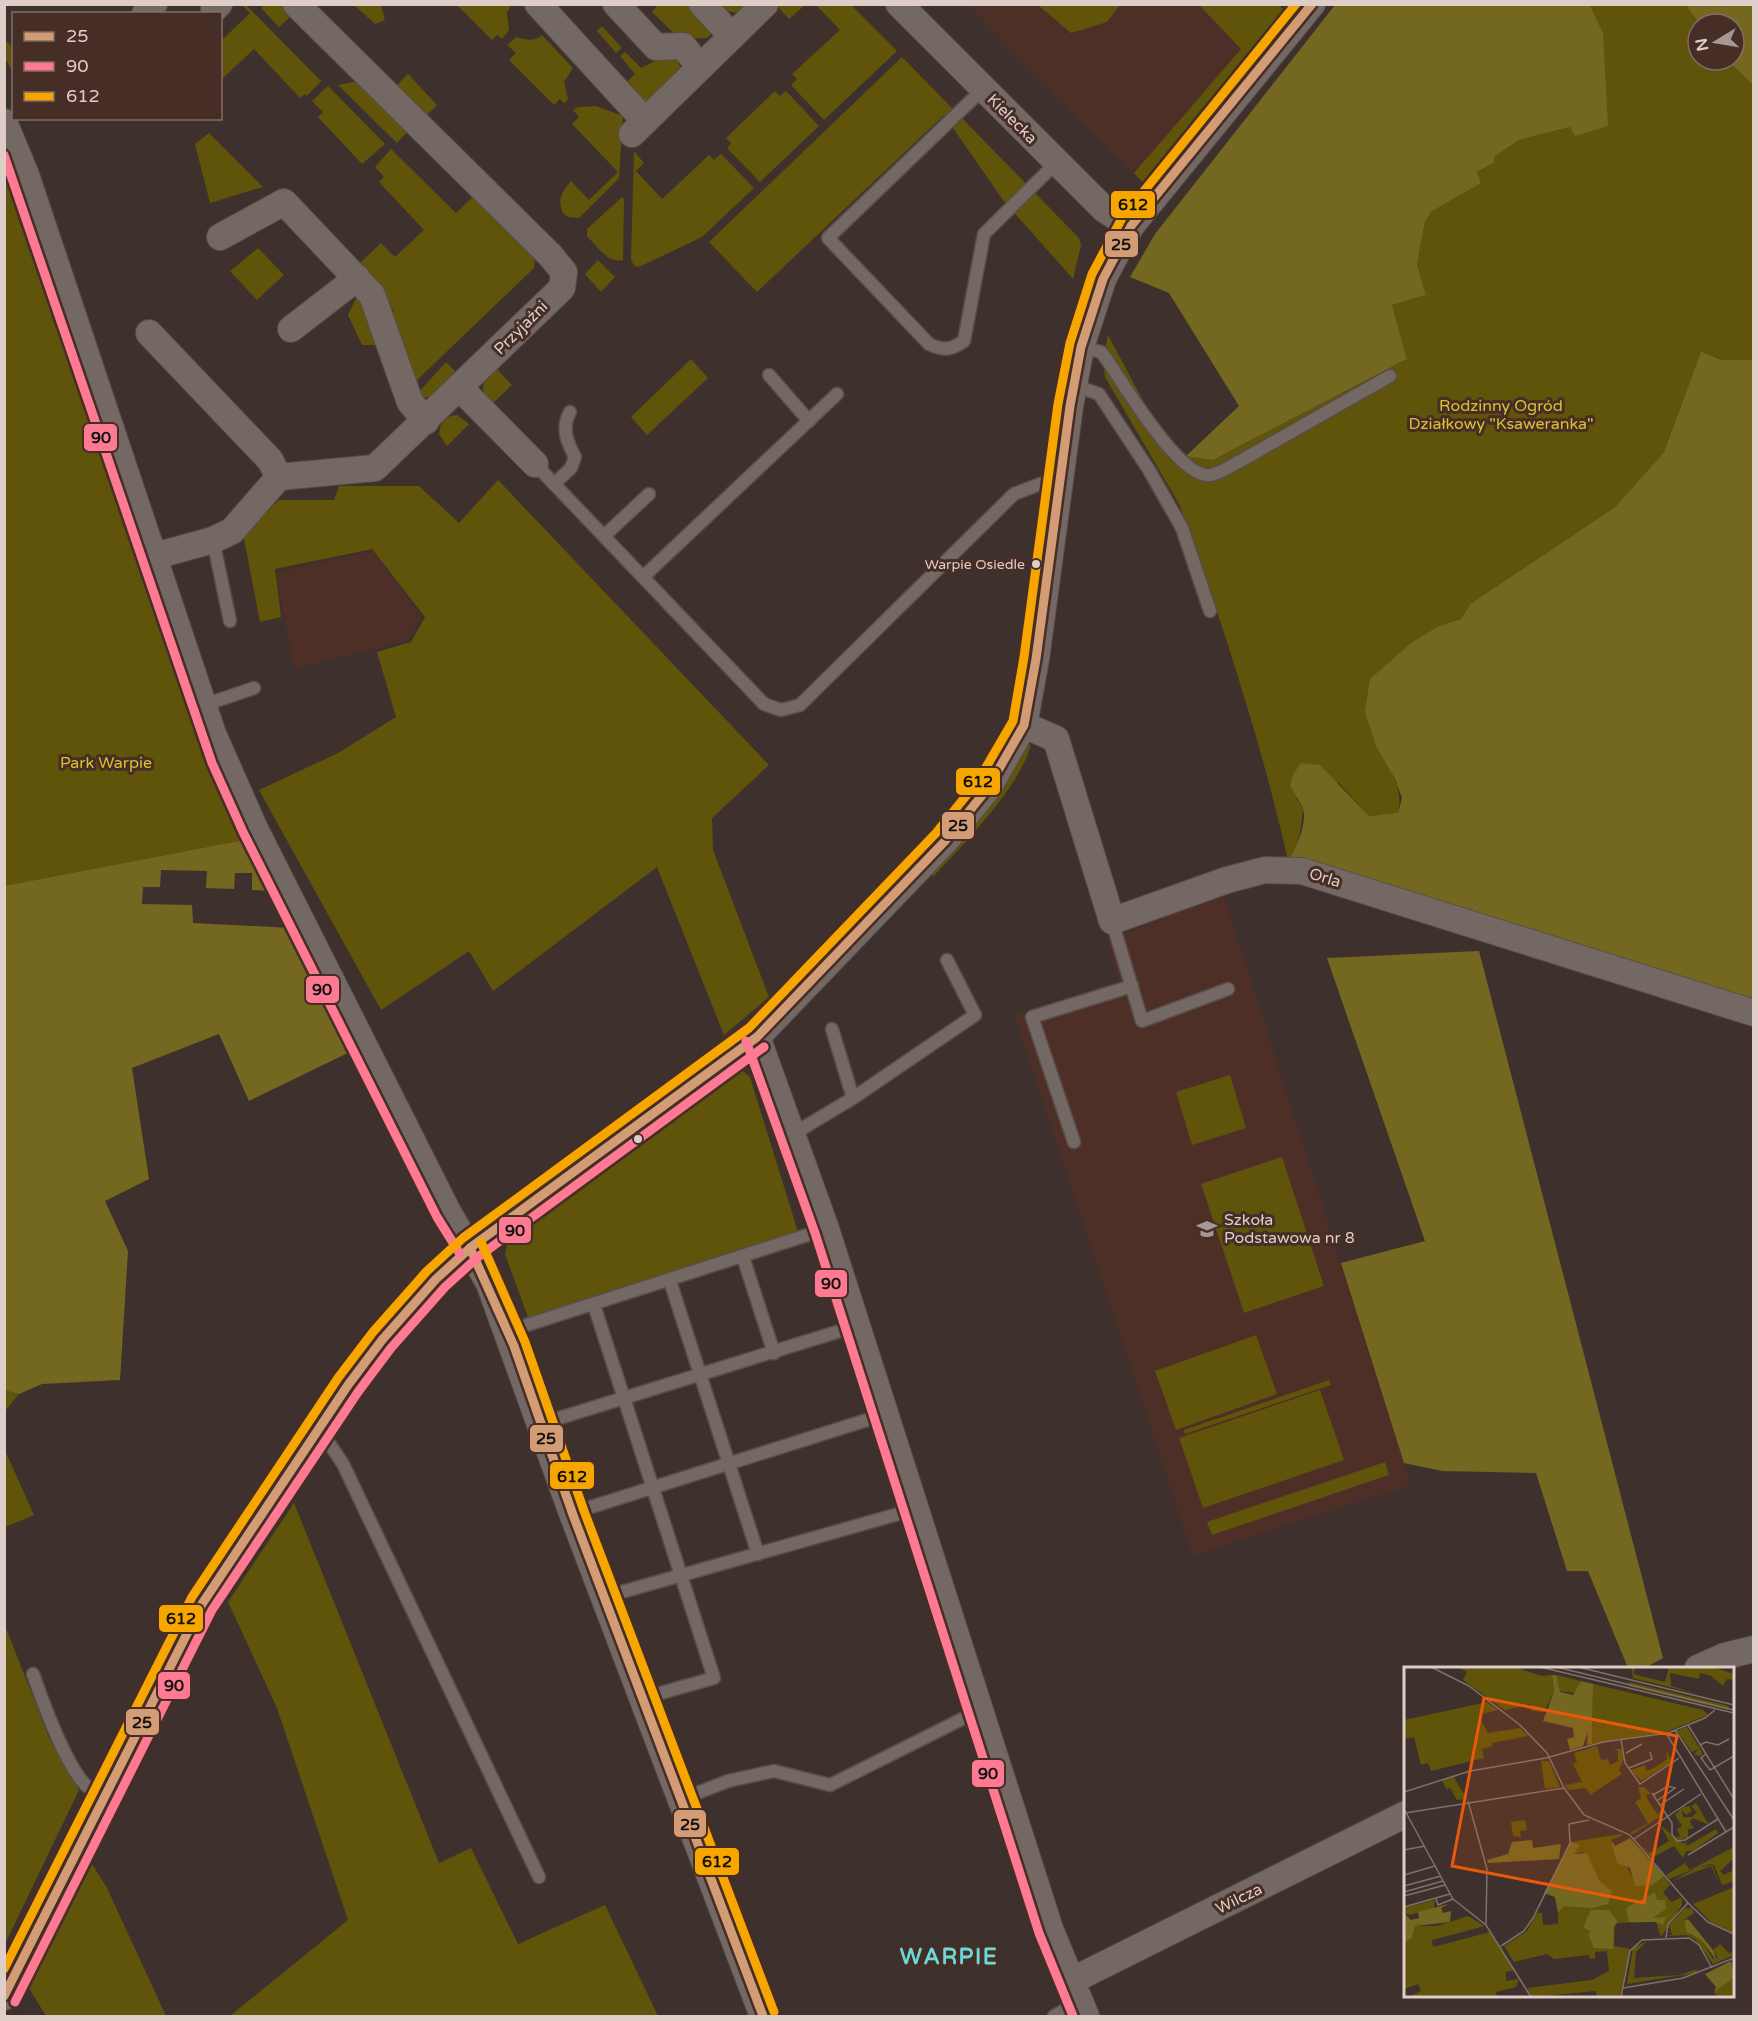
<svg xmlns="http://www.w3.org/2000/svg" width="1758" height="2021" viewBox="0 0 1758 2021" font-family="'Varela Round',sans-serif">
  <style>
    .built { fill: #4e2f27 }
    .green { fill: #5f5409; fill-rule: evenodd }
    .forest { fill: #746720 }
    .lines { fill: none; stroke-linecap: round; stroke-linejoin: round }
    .lane-casing { stroke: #594d49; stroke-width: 15 }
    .street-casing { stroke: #594d49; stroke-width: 28 }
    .lane { stroke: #746865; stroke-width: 12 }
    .street { stroke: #746865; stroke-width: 26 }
    .bus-1-casing { stroke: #462d25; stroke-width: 14 }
    .bus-2-casing { stroke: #462d25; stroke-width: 14 }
    .bus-3-casing { stroke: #462d25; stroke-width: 14 }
    .bus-1 { stroke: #d39c74; stroke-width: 9 }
    .bus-2 { stroke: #fe7a93; stroke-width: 9 }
    .bus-3 { stroke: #f7a600; stroke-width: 9 }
    .bus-dot { fill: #dfcec8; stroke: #462d25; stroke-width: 2 }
    .labels { text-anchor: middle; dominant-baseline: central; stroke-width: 6; stroke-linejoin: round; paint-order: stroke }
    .bus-label { font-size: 14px; fill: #dfcec8; stroke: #462d25; text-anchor: end }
    .street-label { font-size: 16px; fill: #dfcec8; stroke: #462d25 }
    .park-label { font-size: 16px; fill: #d7c230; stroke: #462d25 }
    .poi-label { font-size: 16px; fill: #dfcec8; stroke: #462d25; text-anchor: start }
    .district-label { font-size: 22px; font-weight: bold; letter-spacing: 1.5px; fill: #6bd8d9; stroke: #462d25 }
    .inset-road { fill: none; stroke: #7e706b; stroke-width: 1.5 }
    .view { fill: #e8590c; fill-opacity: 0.15; stroke: #e8590c; stroke-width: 3 }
    .inset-edge { fill: none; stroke: #dfcec8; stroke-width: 3 }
    .line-badge { stroke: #462d25; stroke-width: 2 }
    .pale-badge-label { font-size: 16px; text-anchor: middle; font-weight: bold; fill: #111 }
  </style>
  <rect width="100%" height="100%" fill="#3e312d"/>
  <!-- built -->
  <g class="built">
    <polygon points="968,5 1199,5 1241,49 1134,173"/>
    <polygon points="372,551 422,617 407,641 294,669 276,572"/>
    <polygon points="1223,892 1411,1485 1193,1556 1014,1016 1118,981 1108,941"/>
  </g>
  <!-- green -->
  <g class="green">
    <polygon points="246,5 321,81 307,96 305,94 300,98 254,49 221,80 221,41 250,13 242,5"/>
    <polygon points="265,5 281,5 292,15 279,27 261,8"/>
    <polygon points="354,5 381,5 385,20 375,24"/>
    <polygon points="457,5 511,5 507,13 509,30 502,39 497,35 492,40"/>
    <polygon points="658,5 690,5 715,30 707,38 680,39 652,12"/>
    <path d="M714 5H756C743 17 728 13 714 5Z"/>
    <polygon points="780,5 780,4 805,5 789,19 778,7"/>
    <polygon points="816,5 851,5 897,51 824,120 791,85 797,79 792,74 840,30"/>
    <polygon points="1038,5 1120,5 1107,22 1071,33"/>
    <polygon points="1199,5 1279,5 1288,16 1145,185 1134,173 1241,49"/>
    <path d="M1590 5H1753V360H1721L1701 351 1664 452 1615 507 1470 604 1461 619 1439 626 1377 748C1390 769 1404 788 1398 814L1369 816 1338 782 1296 798 1303 808C1301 828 1300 843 1288 860 1262 746 1226 635 1187 524L1179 504 1105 377 1103 361 1108 335 1163 438 1186 455 1213 460 1407 359 1392 305 1426 295 1417 264 1425 222 1431 212 1480 183 1477 172 1495 162 1494 157 1519 140 1570 127 1603 33ZM1698 24H1734V60H1698Z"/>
    <polygon points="602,26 622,48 616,53 597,31"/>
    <path d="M542 35 573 68 564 82 568 99 564 103 560 99 554 105 509 60 516 53 507 45 516 37C526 40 534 42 542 35Z"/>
    <polygon points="4,39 13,48 13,72 5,58"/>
    <polygon points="675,51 681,70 650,103 643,104 623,86 635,74 620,56 625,52 641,68"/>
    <polygon points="902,57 1079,238 1081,245 1073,279 1003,200 944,115 757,292 709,242"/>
    <polygon points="408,74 437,105 426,116 396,86"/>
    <polygon points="353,82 365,87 409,130 397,143 338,85"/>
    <polygon points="328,86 385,144 362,164 318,117 323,112 312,101"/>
    <polygon points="775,91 780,96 786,91 819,126 760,182 727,148 731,143 726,138"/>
    <path d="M596 106 623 116 619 178 579 218 568 217 563 213C557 199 562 192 571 181L589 200 618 172 572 124 579 117 573 110 578 107Z"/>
    <polygon points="209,133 263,187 210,203 195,144"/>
    <polygon points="391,149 456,213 474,196 535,257 534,268 414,383 388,317 394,311 356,267 381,243 395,257 424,230 379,182 384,177 375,167"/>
    <polygon points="634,151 644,163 636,171 662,199 709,155 714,160 721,154 754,188 702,237 639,267 634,266 631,259"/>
    <polygon points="4,160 140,559 223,786 249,839 5,886"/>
    <path d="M622 197 624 199 623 260C608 264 597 246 587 236V229Z"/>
    <polygon points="258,248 284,275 257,300 230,271"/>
    <polygon points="598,260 615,277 601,292 585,274"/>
    <polygon points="357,296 366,298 377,345 362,345 348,315"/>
    <polygon points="1073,312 1078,313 1055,431 1051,428 1056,385"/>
    <polygon points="691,359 708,378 647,435 631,417"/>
    <path d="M446 362 458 374C447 386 434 405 417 394Z"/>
    <path d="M496 368 512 385 492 404C477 388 482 382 496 368Z"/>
    <path d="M457 415 469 424 447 446 439 434C440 422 445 416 457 415Z"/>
    <polygon points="498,480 769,765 712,818 713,850 769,997 724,1035 657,867 493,991 469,951 381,1010 259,790 338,753 396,717 377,652 411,642 425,617 372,549 275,569 281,617 260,622 243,534 279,500 334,500 339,486 419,486 459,523"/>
    <polygon points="1041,500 1044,506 1040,545 1035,544"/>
    <path d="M1031 745C1019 788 964 844 933 877L931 871 1026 746Z"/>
    <polygon points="743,1071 750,1077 798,1232 529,1320 505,1254 508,1240 735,1073"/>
    <polygon points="1230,1075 1246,1128 1192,1145 1176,1092"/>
    <polygon points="1282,1157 1324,1286 1244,1313 1201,1184"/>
    <polygon points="1256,1335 1277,1394 1176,1430 1155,1371"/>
    <polygon points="1329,1380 1331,1385 1185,1434 1184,1430"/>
    <polygon points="5,1390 19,1394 5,1411"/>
    <polygon points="1320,1390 1344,1460 1203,1508 1179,1438"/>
    <polygon points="4,1448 34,1515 5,1527 4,1527"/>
    <polygon points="1385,1462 1389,1475 1212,1535 1207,1522"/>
    <polygon points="294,1503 439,1863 471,1848 518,1944 605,1905 658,2016 230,2016 348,1920 277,1708 228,1602"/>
    <polygon points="4,1623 49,1738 79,1790 5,1944"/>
    <polygon points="92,1864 107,1888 166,2016 46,2016 29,1988"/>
  </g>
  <!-- forest -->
  <g class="forest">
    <polygon points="1335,5 1590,5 1603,33 1608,126 1575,136 1570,127 1519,140 1494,157 1495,162 1477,172 1481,183 1431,212 1425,222 1417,264 1426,295 1392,305 1407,359 1213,460 1186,456 1239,406 1169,293 1130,277 1155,234"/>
    <polygon points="1686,5 1753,5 1753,85 1727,60 1734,60 1734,24 1700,24"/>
    <path d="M1701 351 1721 360H1753V1003L1288 860C1296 849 1309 820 1302 806 1298 799 1294 793 1290 785L1294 773 1301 763 1320 765 1369 816 1398 813 1402 798 1395 779 1377 748 1365 712 1370 679 1411 643 1439 626 1461 619 1470 604 1615 507 1664 452Z"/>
    <polygon points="249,839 275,891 252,890 252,873 235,873 234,889 206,888 207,871 161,870 160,887 143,887 142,904 192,905 193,923 292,928 354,1050 249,1101 219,1034 132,1068 149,1179 105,1201 128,1251 120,1380 42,1384 19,1394 4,1390 4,886"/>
    <polygon points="1479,951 1663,1658 1645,1668 1628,1668 1588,1571 1567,1571 1536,1473 1442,1471 1404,1463 1341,1263 1425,1241 1327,958"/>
  </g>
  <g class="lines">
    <!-- lane casing -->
    <g class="lane-casing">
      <g id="lane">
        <path d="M983 89 828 238 929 344C944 351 951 350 964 341L984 234 1056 163"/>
        <path d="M1081 347 1101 352 1105 357C1122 381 1179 479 1210 475 1218 474 1228 468 1235 464L1390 376"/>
        <polyline points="769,375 809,421"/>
        <polyline points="1073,385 1099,394 1149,470 1182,528 1210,611"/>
        <polyline points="535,464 764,704 781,710 800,705 1014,494 1040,484 1059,486"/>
        <path d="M554 484 571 468 575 457C567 442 561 428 570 412"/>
        <polyline points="604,536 649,494"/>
        <polyline points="213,540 230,621"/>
        <polyline points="643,577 837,394"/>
        <polyline points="204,705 254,688"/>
        <polyline points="1112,921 1142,1021 1228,989"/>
        <polyline points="832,1029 853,1098"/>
        <polyline points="793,1134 853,1098 975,1015 947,960"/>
        <polyline points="1074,1142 1032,1017 1132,986"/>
        <polyline points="743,1257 774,1353"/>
        <polyline points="670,1281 758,1554"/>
        <polyline points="594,1305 714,1678 643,1698"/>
        <polyline points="508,1331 826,1229"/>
        <polyline points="540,1424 856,1326"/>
        <polyline points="319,1428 343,1464 539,1877"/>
        <polyline points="572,1513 886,1414"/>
        <polyline points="604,1597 916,1509"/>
        <path d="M33 1674C42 1700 68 1772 89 1788 94 1791 100 1793 106 1796"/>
        <polyline points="682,1799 728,1781 774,1771 830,1785 962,1719 982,1714"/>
        <polyline points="1054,2016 1080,2002"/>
      </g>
    </g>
    <!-- street casing -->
    <g class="street-casing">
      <g id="street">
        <polyline points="538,4 645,121"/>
        <polyline points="616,4 656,47 683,46 700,67"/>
        <polyline points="702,4 732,36"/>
        <polyline points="899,4 1105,210 1131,226"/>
        <polyline points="214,9 219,4"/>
        <polyline points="145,14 154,4"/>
        <polyline points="4,122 26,175 213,734 254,827 448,1212 489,1283 572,1513 763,2016"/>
        <polyline points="632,134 765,4"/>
        <polyline points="220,237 284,202 372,295 410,402 426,421"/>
        <polyline points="291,329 357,278"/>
        <polyline points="149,333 270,460 279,477"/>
        <polyline points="460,388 535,464"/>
        <polyline points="155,556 213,540 232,531 279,477 375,468 562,288 564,272 550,255 296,4"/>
        <polyline points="1024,725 1056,739 1112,921 1227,880 1265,870 1302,871 1754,1013"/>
        <polyline points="757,1037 826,1229 1050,1929 1086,2016"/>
        <polyline points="1698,1668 1725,1656 1754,1649"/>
        <polyline points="1071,1981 1406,1814"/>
        <polyline points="4,1997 202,1604 348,1385 382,1340 436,1279 470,1248 757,1037 945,841 988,788 1024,725 1036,659 1070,406 1081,347 1103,279 1131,226 1312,4"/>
      </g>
    </g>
    <!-- lane -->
    <use href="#lane" class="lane"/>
    <!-- street -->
    <use href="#street" class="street"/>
    <!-- bus-1 casing -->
    <g class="bus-1-casing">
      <g id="bus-1">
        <polyline points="470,1248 514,1346 573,1515 763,2016"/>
        <polyline points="4,1996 202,1604 348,1385 382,1340 436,1279 470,1248 757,1037 945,841 988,788 1024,725 1036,659 1070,406 1081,347 1103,279 1131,226 1312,4"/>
      </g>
    </g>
    <!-- bus-2 casing -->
    <g class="bus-2-casing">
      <g id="bus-2">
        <polyline points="4,155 212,763 243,832 437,1217 460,1254"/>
        <polyline points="746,1041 815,1233 1039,1933 1073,2016"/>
        <polyline points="15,2002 212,1610 358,1392 391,1348 445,1287 478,1257 764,1047"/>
      </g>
    </g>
    <!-- bus-3 casing -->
    <g class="bus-3-casing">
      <g id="bus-3">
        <polyline points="481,1242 525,1342 584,1511 774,2012"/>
        <polyline points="4,1969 192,1597 338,1378 373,1332 427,1271 463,1238 749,1028 936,833 978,781 1013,721 1024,657 1058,404 1070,343 1092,274 1122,218 1296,4"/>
      </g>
    </g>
    <!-- bus-1 -->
    <use href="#bus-1" class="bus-1"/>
    <!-- bus-2 -->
    <use href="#bus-2" class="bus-2"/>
    <!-- bus-3 -->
    <use href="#bus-3" class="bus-3"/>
  </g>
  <!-- icons -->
  <defs>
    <g id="school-bare" transform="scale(1.62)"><path d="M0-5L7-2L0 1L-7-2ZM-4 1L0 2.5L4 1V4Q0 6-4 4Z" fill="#a79792" stroke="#462d25" stroke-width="2.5" paint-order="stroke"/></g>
  </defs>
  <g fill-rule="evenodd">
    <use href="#school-bare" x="1207" y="1229"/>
  </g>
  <!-- markers -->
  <g class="bus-dot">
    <circle cx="1036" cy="564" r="5"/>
    <circle cx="638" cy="1139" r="5"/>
  </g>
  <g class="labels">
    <!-- bus labels -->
    <g class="bus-label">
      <text x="1025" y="564">Warpie Osiedle</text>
    </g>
    <!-- street labels -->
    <g class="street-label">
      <text transform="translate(1012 119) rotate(45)">Kielecka</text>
      <text transform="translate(521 328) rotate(-45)">Przyjaźni</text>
      <text transform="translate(1325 878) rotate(17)">Orla</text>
      <text transform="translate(1239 1899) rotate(-26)">Wilcza</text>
    </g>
    <!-- park labels -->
    <g class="park-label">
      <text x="1501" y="406">Rodzinny Ogród<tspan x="1501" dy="18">Działkowy "Ksaweranka"</tspan></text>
      <text x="106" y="763">Park Warpie</text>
    </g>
    <!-- poi labels -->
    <g class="poi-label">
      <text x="1224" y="1220">Szkoła<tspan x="1224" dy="18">Podstawowa nr 8</tspan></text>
    </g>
    <!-- district labels -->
    <g class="district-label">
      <text x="949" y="1957">WARPIE</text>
    </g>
  </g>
  <!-- overview -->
  <g transform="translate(1404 1667)">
    <rect width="330" height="330" fill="#3e312d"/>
    <path d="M84 0H110L138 9 148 8 150 25 140 45 128 44 126 37 101 43 59 13 63 5 56 1ZM227 0H231L229 7 261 15 265 0H309L330 7V13L323 12 319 19 307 9 296 6 295 12 266 6 267 19 293 27 229 11ZM152 8 177 14 171 26 154 24ZM225 16V15L325 39 324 43 224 19ZM189 17 299 43 304 48 262 65 188 77ZM83 35 94 43 74 48 84 66 116 61 124 69 88 76V79L78 82 80 91 27 104 24 96 17 98 10 70 0 72V53ZM283 60 298 85 297 89 290 88 294 82 288 85 273 64ZM193 79 197 93 204 92 206 98 214 94V84L209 82H217L220 92 215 103 218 107 186 128 182 121 164 123 161 118 178 115 169 97 173 95 170 86ZM262 84 268 95 237 114 227 103 241 98 243 104 250 101 263 92ZM137 94H145L156 120 141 122ZM50 109 52 114 63 132 53 133 46 121 42 122 38 113ZM234 120H240L247 126 242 128 245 135 254 148 258 142 260 147 229 167 226 166 244 156 231 135 237 131ZM292 136 305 158 289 151 286 155 290 161 284 162V157V170L275 173 271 171 276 169 273 162 278 159 271 148 279 140 285 139 288 144 282 148 278 143 279 150H288L293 145 287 139ZM121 153 123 163 116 164 117 170 109 169 107 155ZM256 158 280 177 282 174 283 179 312 162 314 166 289 184H282L279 191 270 179 247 191 234 174 245 186 265 174ZM216 167 220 168 207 173 232 216 260 209 266 218 259 225 267 235 276 231 275 228 278 233V238L257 270 252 255 211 256 210 279 226 282 216 330H193L192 324 128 330 123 321 188 313 205 304 203 284 191 285V291L186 292 184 288 150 292 143 287 110 295 100 279 123 264 133 246H138L139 258 154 257V246L160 239 199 238 208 224 195 213 180 185 169 187 175 180 167 175ZM330 180V191L316 204 320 208 330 203V214L318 218 310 198 307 197 294 201 308 198 316 219 307 199 268 214 290 202 265 212 262 208 281 196 286 203ZM330 220V266L307 255 289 237ZM31 233 30 241 50 235 6 248 0 246V241ZM281 241H288L290 246 280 253 287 268 298 274 309 292 314 291 309 283 316 277 326 287 330 282V288L309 297 291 272 282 268 266 269 264 268H268L265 258ZM64 249 81 259 28 273 29 280 86 265 111 303 102 305V314L115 312 112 320 92 325 93 330H4L17 324 14 317 0 322V276L8 271 11 259H33ZM243 274 232 285 230 311 276 308 293 302 292 306 223 317 229 281ZM330 311V330H313L310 325Z" fill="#5f5409"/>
    <path d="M148 8H152L156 25 169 28 177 14 189 17 188 77 183 78 184 65 179 79 166 83 163 72 170 70 169 61 139 54 150 25ZM226 171 260 209 248 218 231 219 226 201 213 196 207 173 211 179ZM128 173 129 181 157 177 155 192 84 196 83 193 104 187 108 175ZM167 175 176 178 170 187 183 186 195 213 208 224 204 237 188 241 160 239 154 246 151 230 140 226ZM251 225 253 233H261L262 242 249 251 262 250 259 258 252 255H225L222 241ZM44 237 37 241 39 246 47 244 46 255 11 259 8 271 0 276V246L7 253 15 251 14 245ZM187 243H205L214 255 210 259 209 282 190 281 184 267 187 265 179 260ZM284 252 309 283 313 294 298 274 283 265 280 254ZM327 294 330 311 310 325 312 320 301 307Z" fill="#746720"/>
    <path class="inset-road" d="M27 0 65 19 116 58 143 86 160 121 180 148 226 168 284 236 304 255 330 267M136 0 330 46M152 0 330 43M174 0 330 38M284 58 330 132M271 63 330 153M262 66 322 165M217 73 221 96 236 117 275 91M296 78 302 75 314 78 325 72M222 86 238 77M302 87 297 91 306 103 330 89M225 101 248 92 246 85M0 125 66 104 142 91 199 75 264 66 301 51 311 43M248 126 268 156V167L273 174 281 173 314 152M249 128 264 119 271 121 253 134M64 134 83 202 82 258M256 138 280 122M0 142 49 232 82 258 127 330M1 146 160 121M230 172 297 127M0 183 21 179M284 188 330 160M0 208 31 199M0 219 37 209M0 225 39 214M0 229 41 218M32 232 34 238 49 232M0 240 46 227M262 271 264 257 284 236M97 279 120 264 129 251 166 176 165 157 185 153M219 321 279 311 330 291M217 330 226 284 238 273 285 271 295 278 308 301"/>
    <path class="view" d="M80 31 273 69 240 236 48 199Z"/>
    <rect width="330" height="330" class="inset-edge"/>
  </g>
  <g class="line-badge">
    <rect x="1110" y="190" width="46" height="29" rx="6" fill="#f7a600"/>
    <rect x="1104" y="230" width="35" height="28" rx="6" fill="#d39c74"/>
    <rect x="83" y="423" width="35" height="29" rx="6" fill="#fe7a93"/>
    <rect x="955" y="767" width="46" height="29" rx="6" fill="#f7a600"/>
    <rect x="941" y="811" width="34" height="29" rx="6" fill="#d39c74"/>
    <rect x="305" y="975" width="35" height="29" rx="6" fill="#fe7a93"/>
    <rect x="498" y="1216" width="34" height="28" rx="6" fill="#fe7a93"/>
    <rect x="814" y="1269" width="34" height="29" rx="6" fill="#fe7a93"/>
    <rect x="529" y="1424" width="35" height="29" rx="6" fill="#d39c74"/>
    <rect x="549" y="1461" width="46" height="29" rx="6" fill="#f7a600"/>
    <rect x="158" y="1604" width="46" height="29" rx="6" fill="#f7a600"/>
    <rect x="157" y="1671" width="34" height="29" rx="6" fill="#fe7a93"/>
    <rect x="125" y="1708" width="35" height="28" rx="6" fill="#d39c74"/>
    <rect x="971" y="1759" width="34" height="29" rx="6" fill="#fe7a93"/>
    <rect x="673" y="1809" width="34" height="29" rx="6" fill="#d39c74"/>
    <rect x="694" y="1847" width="46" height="29" rx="6" fill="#f7a600"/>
  </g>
  <g class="pale-badge-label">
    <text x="1133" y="210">612</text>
    <text x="1121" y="250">25</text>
    <text x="101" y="443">90</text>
    <text x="978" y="787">612</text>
    <text x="958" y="831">25</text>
    <text x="322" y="995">90</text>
    <text x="515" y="1236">90</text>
    <text x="831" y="1289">90</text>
    <text x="546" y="1444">25</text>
    <text x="572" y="1482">612</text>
    <text x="181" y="1624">612</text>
    <text x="174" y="1691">90</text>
    <text x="142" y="1728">25</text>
    <text x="988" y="1779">90</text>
    <text x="690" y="1830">25</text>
    <text x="717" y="1867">612</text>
  </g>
  <!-- border -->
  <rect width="1758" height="2021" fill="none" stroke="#dfcec8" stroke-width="12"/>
  <!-- legend -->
  <rect x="12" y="12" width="210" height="108" fill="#462d25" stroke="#836d66" stroke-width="1.5"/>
  <rect x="24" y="32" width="30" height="9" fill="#d39c74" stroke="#836d66" stroke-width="1.5"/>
  <text x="66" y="42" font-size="18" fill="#dfcec8">25</text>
  <rect x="24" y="62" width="30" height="9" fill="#fe7a93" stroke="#836d66" stroke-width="1.5"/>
  <text x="66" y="72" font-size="18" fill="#dfcec8">90</text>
  <rect x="24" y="92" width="30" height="9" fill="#f7a600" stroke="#836d66" stroke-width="1.5"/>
  <text x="66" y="102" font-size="18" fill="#dfcec8">612</text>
  <!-- north arrow -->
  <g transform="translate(1716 42) rotate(259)"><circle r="28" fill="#462d25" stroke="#836d66" stroke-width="1.5"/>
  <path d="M0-4.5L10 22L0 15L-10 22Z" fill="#a79792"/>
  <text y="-9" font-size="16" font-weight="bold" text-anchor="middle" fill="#dfcec8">N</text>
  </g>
</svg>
